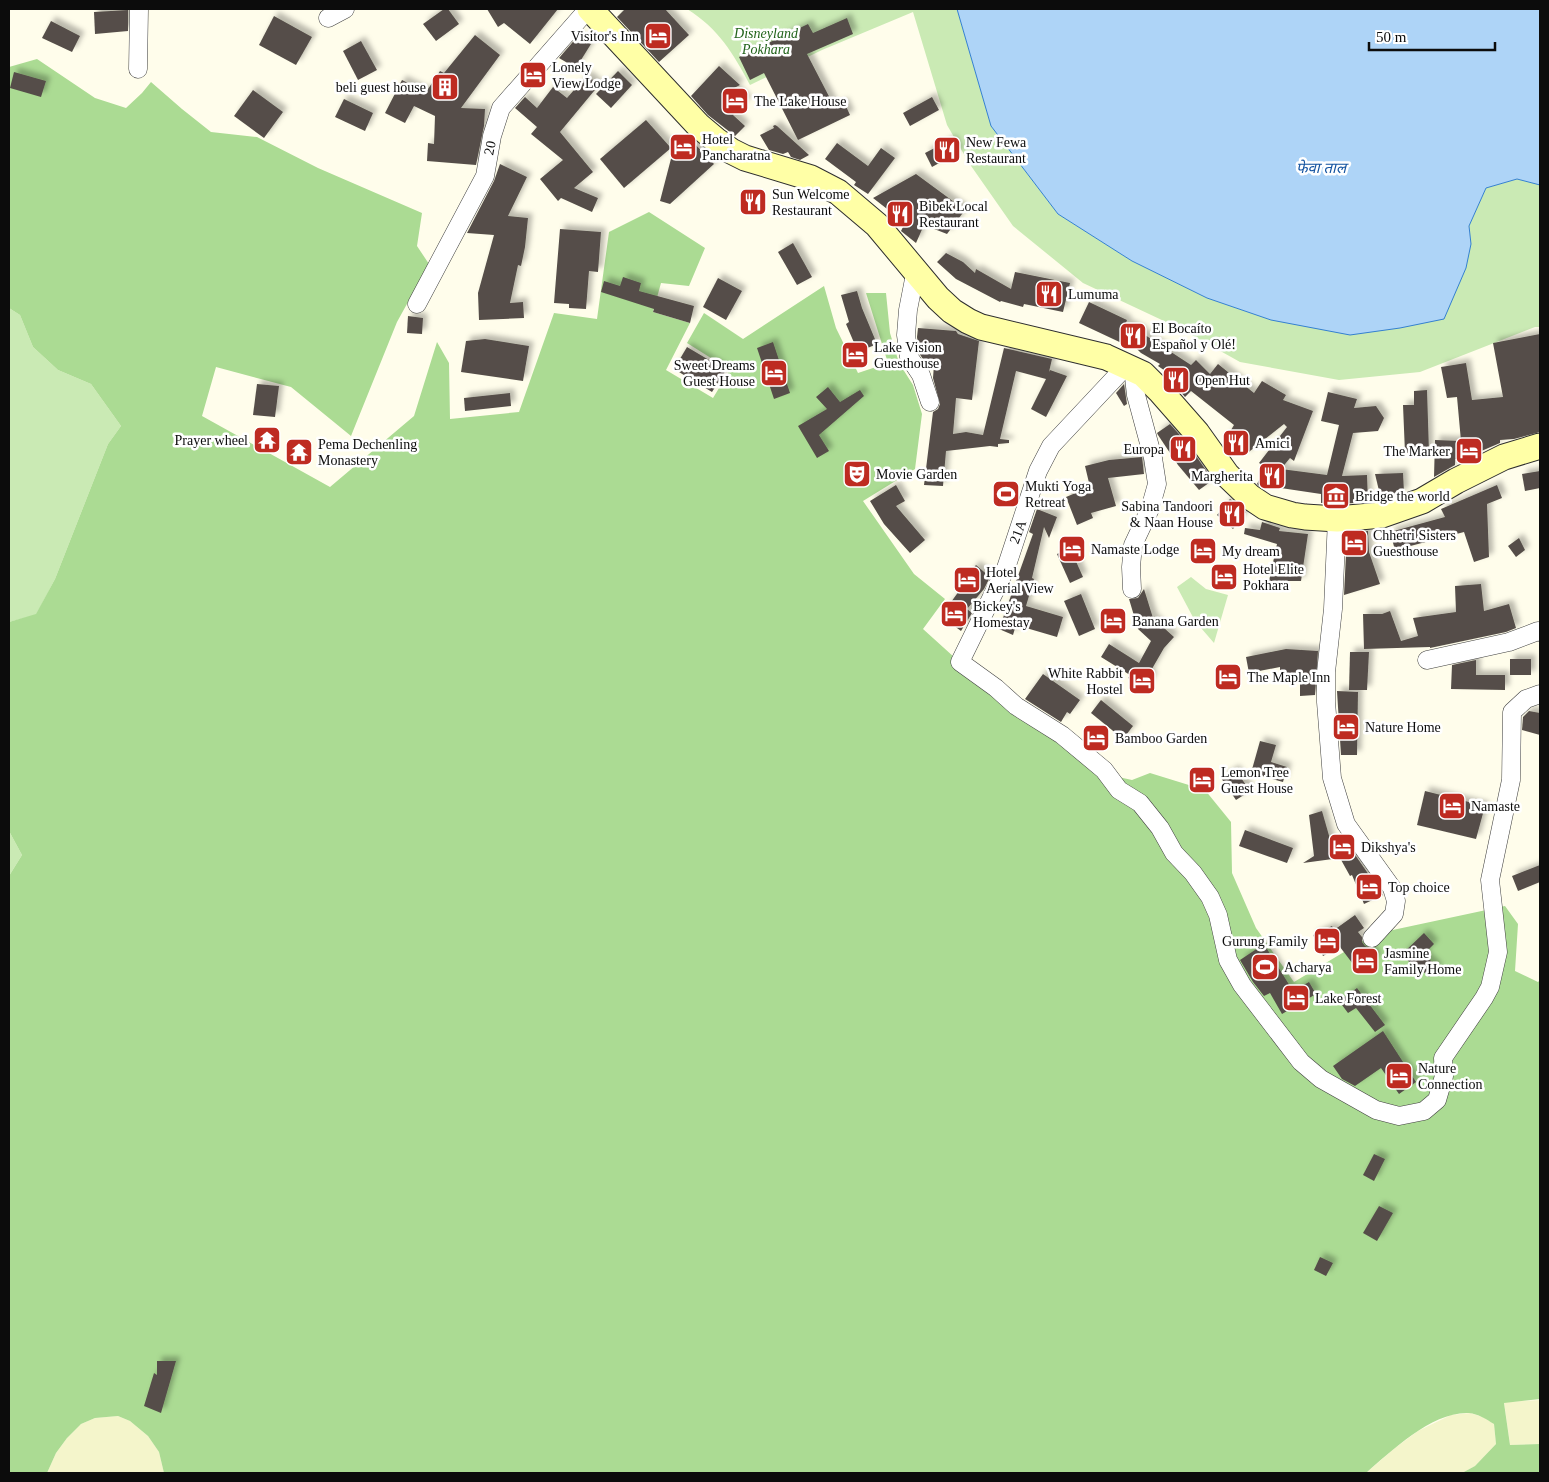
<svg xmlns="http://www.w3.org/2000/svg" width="1549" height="1482" viewBox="0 0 1549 1482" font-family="'Times New Roman','Noto Sans Devanagari',serif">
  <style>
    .farmland { fill: #f4f5cb }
    .green { fill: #caeab4 }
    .forest { fill: #abdb93 }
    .water { fill: #aed4f7; stroke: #3480d0 }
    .building { fill: #554e48; filter: url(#shadow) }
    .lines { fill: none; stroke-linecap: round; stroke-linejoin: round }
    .street-casing { stroke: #3f3f3f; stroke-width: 19 }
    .secondary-casing { stroke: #2e2e2e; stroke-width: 27 }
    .street { stroke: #fff; stroke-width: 18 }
    .secondary { stroke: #ffffa6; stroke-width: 25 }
    .labels { text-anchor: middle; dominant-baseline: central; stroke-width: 5; stroke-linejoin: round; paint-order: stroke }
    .park-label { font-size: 14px; font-style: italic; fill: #22641b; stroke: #fff }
    .poi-label { font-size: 14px; fill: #0c0c0c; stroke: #fff; text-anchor: start }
    .street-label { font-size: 14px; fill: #0c0c0c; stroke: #fff }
    .water-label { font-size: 15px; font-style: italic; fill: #1353a0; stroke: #fff }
  </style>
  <defs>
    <filter id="shadow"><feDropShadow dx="4.5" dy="-4.5" stdDeviation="2.5" flood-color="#0004"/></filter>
  </defs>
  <rect width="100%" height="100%" fill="#fffdeb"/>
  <!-- farmland -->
  <g class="farmland">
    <polygon points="1540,1400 1540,1444 1510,1445 1504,1402"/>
    <polygon points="1470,1413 1483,1417 1494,1424 1496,1444 1475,1466 1462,1473 1366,1473 1395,1448 1418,1431 1451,1415"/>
    <polygon points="118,1416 130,1421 148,1436 159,1452 164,1473 47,1473 56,1453 67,1438 81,1424 95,1418"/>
  </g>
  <!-- green -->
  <g class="green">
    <path d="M687 9H957L991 126 1058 214 1132 261 1207 298 1271 320 1471 244 1469 226 1486 188 1517 179 1540 185V327H1535L1420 372 1339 380 1240 362 1181 329 1083 283 1013 226 969 163 947 125 913 12 822 50 750 85C733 53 719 29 687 9Z"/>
    <polygon points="9,308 20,315 33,347 58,370 91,384 121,426 108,444 55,579 36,615 9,622"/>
    <polygon points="1191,577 1206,589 1228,595 1214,643 1195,621 1177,587"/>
    <polygon points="9,831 22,855 9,876"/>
  </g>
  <!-- forest -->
  <path class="forest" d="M37 59 95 98 126 108 142 93 151 82 182 109 211 132 257 137 318 168 422 213 417 246 429 264 397 322 351 436 291 387 216 367 202 416 330 487 414 416 437 342 449 363 450 419 519 412 554 313 597 319 609 232 649 212 705 248 689 286 661 283 653 312 690 323 666 370 713 398 730 370 687 343 704 313 743 339 824 286 836 328 858 373 888 363 866 293H886L890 333 899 363 913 385 922 414 915 469 863 501 914 574 945 599 923 629 1017 714 1070 738 1100 773 1132 780 1150 773 1205 790 1231 822 1232 873 1256 928 1294 982 1374 934 1505 906 1518 924 1515 971 1538 982 1540 980V1399L1504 1403 1510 1445 1540 1444V1473H1462L1475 1466 1496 1444 1494 1424C1486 1419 1478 1414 1469 1413 1433 1411 1391 1451 1366 1473H164L159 1452 148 1436 130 1421 118 1416 95 1418 81 1424 67 1438 56 1453 47 1473H9V876L22 855 9 831V622L36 614 55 579 108 444 121 426 91 384 58 370 33 347 20 315 9 308V67Z"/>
  <!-- water -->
  <polygon class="water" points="957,9 1540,9 1540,185 1517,179 1486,188 1469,226 1471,244 1466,268 1444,319 1400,328 1350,335 1271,320 1207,298 1132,261 1058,214 991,126"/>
  <!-- building -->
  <g class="building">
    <polygon points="444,9 448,9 459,24 436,41 423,24"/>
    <polygon points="487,9 558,9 530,44 504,23 498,27"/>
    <polygon points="625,9 665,9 689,35 659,62 617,17"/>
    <polygon points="128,10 128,31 95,34 94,12"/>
    <polygon points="274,16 312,37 296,65 259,45"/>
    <polygon points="847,18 853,34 807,54 834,106 844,102 850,115 798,140 764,73 750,80 739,57 808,24 813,33"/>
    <polygon points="51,21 80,36 72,52 42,38"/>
    <polygon points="475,35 500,55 461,108 485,109 484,126 476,165 427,161 428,143 434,144 435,116 414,106 405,123 385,113 402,80 426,92 440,71 444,73"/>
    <polygon points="578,36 591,44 576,68 559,58"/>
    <polygon points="361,41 377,70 358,80 343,51"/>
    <polygon points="719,66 740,85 734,88 747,100 733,115 745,126 735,136 708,115 691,96"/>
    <polygon points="618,71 632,85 611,108 596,94"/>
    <polygon points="14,72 46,81 41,97 10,88"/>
    <polygon points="587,75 599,85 560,132 593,172 574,188 598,198 592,212 561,198 558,201 540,179 563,160 531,134 537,127 515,108 525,97 537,108 553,87 567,98"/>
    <polygon points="253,90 283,112 264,138 234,116"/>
    <polygon points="932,97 939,110 910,126 903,113"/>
    <polygon points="344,99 373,113 365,131 335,117"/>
    <polygon points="646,120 671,148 624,188 600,159"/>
    <polygon points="775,125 777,126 809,155 800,160 791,157 788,152 783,154 769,150 760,135 774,128 773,126"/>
    <polygon points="952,139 959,152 932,167 925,153"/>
    <polygon points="693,142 714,164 670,204 660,201 673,151 678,156"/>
    <polygon points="837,143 868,166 881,148 895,158 868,194 854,185 856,182 825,159"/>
    <polygon points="500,164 527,177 508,216 528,218 525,247 521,266 518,265 510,303 523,302 524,318 479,320 478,293 494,235 467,233 494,181"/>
    <polygon points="916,174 965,210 947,234 924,225 916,243 901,231 903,227 888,215 891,212 873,198"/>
    <polygon points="560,229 601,232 598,272 589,271 586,309 569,308 569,304 554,303"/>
    <polygon points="793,243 812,277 797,285 778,252"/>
    <polygon points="946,253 963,262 975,273 976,269 1011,289 1015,272 1070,283 1063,312 1024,304 1023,307 1001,301 1000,302 956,279 937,262"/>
    <polygon points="623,277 641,283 639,291 694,306 690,323 653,312 654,309 601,292 604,281 620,286"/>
    <polygon points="718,278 742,291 726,320 703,307"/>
    <polygon points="857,291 862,308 877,344 858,352 846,324 849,322 841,295"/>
    <polygon points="1089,302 1127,320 1126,323 1143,331 1142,333 1191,365 1196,360 1210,374 1218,364 1254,393 1262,381 1286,395 1283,400 1313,411 1294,461 1290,458 1281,469 1327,475 1339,425 1321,421 1328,392 1357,399 1354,408 1376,406 1384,418 1378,431 1353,433 1342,476 1367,475 1368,502 1341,504 1341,502 1321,503 1321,494 1274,487 1279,472 1265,489 1259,486 1257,484 1266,467 1259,463 1287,427 1284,424 1245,455 1224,442 1234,425 1191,391 1185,397 1173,383 1177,379 1158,366 1160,364 1141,353 1131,343 1128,346 1079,323"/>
    <polygon points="408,316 423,318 422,334 407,333"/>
    <polygon points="918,328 956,331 958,334 979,341 972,400 956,398 953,434 966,432 983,435 1004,348 1052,359 1049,372 1050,370 1067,376 1046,417 1031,409 1046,379 1016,371 1000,439 1009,440 1009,443 998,444 998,447 990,446 946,451 943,486 924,485 933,412 938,409 940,404 933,378 934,365 926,364 919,353 917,337"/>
    <polygon points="1540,334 1540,432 1514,439 1500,440 1500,443 1479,452 1470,458 1455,459 1455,465 1434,477 1435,440 1461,441 1457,397 1447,398 1441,367 1466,363 1472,400 1503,397 1493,343"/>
    <polygon points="485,339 529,346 523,381 461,372 466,341"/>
    <polygon points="773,342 790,393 774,399 757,348"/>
    <polygon points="687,347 726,370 712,392 674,369"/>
    <polygon points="257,384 279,386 275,417 253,415"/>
    <polygon points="1124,384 1127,404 1124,406 1116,393"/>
    <polygon points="828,387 840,402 860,390 864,396 819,435 829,451 817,458 798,426 827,409 816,397"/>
    <polygon points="1427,390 1429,452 1405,453 1403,405 1414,405 1414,391"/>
    <polygon points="510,393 511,406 465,411 464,398"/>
    <polygon points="1170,424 1186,442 1213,480 1199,490 1178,465 1158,435 1157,433"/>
    <polygon points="1142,457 1144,474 1108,478 1116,506 1091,513 1093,518 1077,525 1066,497 1090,487 1085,466 1109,460"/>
    <polygon points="1540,471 1540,488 1525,491 1522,474"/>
    <polygon points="1403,473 1404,492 1381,499 1375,474"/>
    <polygon points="896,485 905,501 896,506 925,540 910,553 884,524 870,501"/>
    <polygon points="1497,485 1502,498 1487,504 1489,557 1474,562 1464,532 1395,550 1390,532 1445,517 1441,509"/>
    <polygon points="1230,499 1246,512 1233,529 1217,515"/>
    <polygon points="1037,509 1057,517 1049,538 1044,527 1032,578 1034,579 1026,606 1063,617 1057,637 1016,625 1013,635 999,629 1033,534 1029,532"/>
    <polygon points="1262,522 1280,528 1279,531 1308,534 1301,581 1269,581 1277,544 1244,534 1245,528 1260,530"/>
    <polygon points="1368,531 1369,552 1380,584 1344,595 1347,533"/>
    <polygon points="1519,538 1525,550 1516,557 1508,546"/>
    <polygon points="1070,548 1083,577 1070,583 1057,554"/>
    <polygon points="976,565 990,577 984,589 967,609 972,613 961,631 941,616 959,591 956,589"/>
    <polygon points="1481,584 1484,611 1509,604 1516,628 1506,632 1430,648 1430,647 1364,649 1363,614 1382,614 1390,611 1401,641 1418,636 1413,618 1456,612 1455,586"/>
    <polygon points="1144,589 1153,618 1174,637 1164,648 1149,674 1153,676 1146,688 1128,678 1130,675 1101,657 1109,644 1139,663 1151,641 1138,629 1129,599 1138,598"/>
    <polygon points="1081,594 1095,629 1079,636 1064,601"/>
    <polygon points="1286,649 1318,651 1315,695 1300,696 1300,674 1280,673 1280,667 1249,673 1246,657"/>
    <polygon points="1350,652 1369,652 1367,690 1349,690"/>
    <rect x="1510" y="659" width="21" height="16"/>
    <polygon points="1476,660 1476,675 1505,675 1505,690 1451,689 1452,665"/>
    <polygon points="1043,674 1080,700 1070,714 1067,712 1061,722 1025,699"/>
    <polygon points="1337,691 1358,692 1357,755 1341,755"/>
    <polygon points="1101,700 1133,726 1123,739 1091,713"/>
    <polygon points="1529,711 1540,713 1540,735 1522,730 1523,717"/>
    <polygon points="1260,741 1276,745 1271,762 1287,767 1283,782 1251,773"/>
    <polygon points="1235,769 1250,791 1236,800 1221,778"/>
    <polygon points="1425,791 1485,806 1476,839 1417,825"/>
    <polygon points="1322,811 1332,846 1344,839 1383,895 1364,904 1352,875 1350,876 1340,858 1303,863 1314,856 1309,815"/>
    <polygon points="1245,830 1293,848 1287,863 1239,846"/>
    <polygon points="1540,865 1540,882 1518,891 1512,876"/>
    <polygon points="1355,915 1364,928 1358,932 1362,937 1362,942 1365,946 1370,948 1377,958 1359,972 1340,947 1323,956 1313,935 1332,926 1334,930"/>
    <polygon points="1424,933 1434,944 1424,954 1438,968 1429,977 1414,963 1412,965 1402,954"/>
    <polygon points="1264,944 1293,991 1309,982 1316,994 1282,1014 1270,993 1264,996 1253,982 1240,960"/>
    <polygon points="1357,988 1385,1025 1375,1032 1356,1008 1348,1013 1339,1001"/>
    <polygon points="1383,1031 1416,1082 1399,1094 1381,1068 1355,1086 1342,1079 1333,1066"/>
    <polygon points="1374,1154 1385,1159 1374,1181 1363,1175"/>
    <polygon points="1379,1206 1393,1213 1377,1241 1363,1233"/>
    <polygon points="1320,1257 1333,1263 1326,1276 1314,1270"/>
    <polygon points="157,1361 176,1361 161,1413 144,1406 154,1373 157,1375"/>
  </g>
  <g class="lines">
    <!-- street casing -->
    <g class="street-casing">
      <g id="street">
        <polyline points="328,18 345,9"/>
        <polyline points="138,69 139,9"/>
        <polyline points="916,269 908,310 906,335 909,357 921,375 930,402"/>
        <polyline points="417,304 485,176 492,136 501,108 588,9"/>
        <polyline points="1126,366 1051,446 1038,471 1006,568 960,662 996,688 1016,706 1062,735 1104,770 1119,790 1140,803 1160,828 1174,853 1193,873 1210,897 1218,915 1228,960 1242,985 1301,1062 1321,1079 1376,1110 1399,1116 1424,1111 1437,1100 1444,1076 1443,1058 1484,998 1490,987 1498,952 1490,880 1511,780 1512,712 1526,699 1540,694"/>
        <polyline points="1337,519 1333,609 1326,672 1326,702 1332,778 1346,824 1392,888 1396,901 1394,914 1372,938"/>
        <polyline points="1132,589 1131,567 1133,545 1150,509 1157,484 1153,458 1136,395 1133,368"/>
        <polyline points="1427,660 1509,642 1538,631 1540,632"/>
      </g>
    </g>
    <!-- secondary casing -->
    <g class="secondary-casing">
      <polyline id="secondary" points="590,9 698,125 717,141 731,151 745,158 811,178 838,192 877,225 938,298 952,311 968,321 981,327 1106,357 1143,374 1161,392 1197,433 1227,475 1250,497 1265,507 1292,515 1305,517 1337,519 1382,515 1422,501 1456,481 1504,457 1540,446"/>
    </g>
    <!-- street -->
    <use href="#street" class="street"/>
    <!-- secondary -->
    <use href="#secondary" class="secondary"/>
  </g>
  <!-- icons -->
  <defs>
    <g id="hotel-square" transform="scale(1.4375)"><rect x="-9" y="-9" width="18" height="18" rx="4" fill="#be2b21" stroke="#fff"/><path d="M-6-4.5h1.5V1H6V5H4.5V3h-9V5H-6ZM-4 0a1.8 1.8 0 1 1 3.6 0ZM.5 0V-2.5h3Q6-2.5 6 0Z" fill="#fff"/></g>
    <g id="building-square" transform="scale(1.4375)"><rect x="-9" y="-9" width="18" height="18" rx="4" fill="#be2b21" stroke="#fff"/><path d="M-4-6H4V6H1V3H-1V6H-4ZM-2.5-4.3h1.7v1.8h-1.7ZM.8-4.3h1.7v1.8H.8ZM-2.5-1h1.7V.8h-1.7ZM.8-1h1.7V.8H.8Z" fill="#fff"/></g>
    <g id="restaurant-square" transform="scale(1.4375)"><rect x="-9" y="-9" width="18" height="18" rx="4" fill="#be2b21" stroke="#fff"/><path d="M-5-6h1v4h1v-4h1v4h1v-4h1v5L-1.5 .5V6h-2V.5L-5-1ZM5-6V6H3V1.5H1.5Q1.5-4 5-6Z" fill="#fff"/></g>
    <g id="temple-square" transform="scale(1.4375)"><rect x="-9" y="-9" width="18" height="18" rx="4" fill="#be2b21" stroke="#fff"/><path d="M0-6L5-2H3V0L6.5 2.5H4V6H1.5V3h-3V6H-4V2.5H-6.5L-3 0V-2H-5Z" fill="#fff"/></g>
    <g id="theatre-square" transform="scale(1.4375)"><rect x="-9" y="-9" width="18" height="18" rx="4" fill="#be2b21" stroke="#fff"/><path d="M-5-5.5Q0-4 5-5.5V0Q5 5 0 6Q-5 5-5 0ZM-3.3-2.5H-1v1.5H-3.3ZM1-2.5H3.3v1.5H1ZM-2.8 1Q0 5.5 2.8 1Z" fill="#fff"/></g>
    <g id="stadium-square" transform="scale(1.4375)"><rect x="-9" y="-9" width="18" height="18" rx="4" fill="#be2b21" stroke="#fff"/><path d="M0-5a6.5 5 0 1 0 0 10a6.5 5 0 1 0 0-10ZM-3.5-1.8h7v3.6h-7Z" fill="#fff"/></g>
    <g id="museum-square" transform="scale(1.4375)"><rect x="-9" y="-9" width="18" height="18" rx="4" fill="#be2b21" stroke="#fff"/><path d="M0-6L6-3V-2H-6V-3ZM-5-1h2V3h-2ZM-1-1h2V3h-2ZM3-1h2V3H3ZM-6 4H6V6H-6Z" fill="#fff"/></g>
  </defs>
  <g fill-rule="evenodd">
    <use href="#hotel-square" x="658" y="36"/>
    <use href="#hotel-square" x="533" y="75"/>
    <use href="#building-square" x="445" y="87"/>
    <use href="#hotel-square" x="735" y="101"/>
    <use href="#hotel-square" x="683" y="147"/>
    <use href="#restaurant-square" x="947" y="150"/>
    <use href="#restaurant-square" x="753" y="202"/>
    <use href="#restaurant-square" x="900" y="214"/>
    <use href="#restaurant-square" x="1049" y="294"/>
    <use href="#restaurant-square" x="1133" y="336"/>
    <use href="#hotel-square" x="855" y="355"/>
    <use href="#hotel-square" x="774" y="373"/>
    <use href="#restaurant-square" x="1176" y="380"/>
    <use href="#temple-square" x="267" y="440"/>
    <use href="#restaurant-square" x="1236" y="443"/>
    <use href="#restaurant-square" x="1183" y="449"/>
    <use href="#hotel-square" x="1469" y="451"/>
    <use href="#temple-square" x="299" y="452"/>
    <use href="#theatre-square" x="857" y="474"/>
    <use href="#restaurant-square" x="1272" y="476"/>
    <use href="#stadium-square" x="1006" y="494"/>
    <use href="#museum-square" x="1336" y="496"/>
    <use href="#restaurant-square" x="1232" y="514"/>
    <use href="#hotel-square" x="1354" y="543"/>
    <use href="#hotel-square" x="1072" y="549"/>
    <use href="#hotel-square" x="1203" y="551"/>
    <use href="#hotel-square" x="1224" y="577"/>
    <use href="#hotel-square" x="967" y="580"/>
    <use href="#hotel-square" x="954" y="614"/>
    <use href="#hotel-square" x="1113" y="621"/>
    <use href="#hotel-square" x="1228" y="677"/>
    <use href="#hotel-square" x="1142" y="681"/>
    <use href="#hotel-square" x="1346" y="727"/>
    <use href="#hotel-square" x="1096" y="738"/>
    <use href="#hotel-square" x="1202" y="780"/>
    <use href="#hotel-square" x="1452" y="806"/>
    <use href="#hotel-square" x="1342" y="847"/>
    <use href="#hotel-square" x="1369" y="887"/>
    <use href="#hotel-square" x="1327" y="941"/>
    <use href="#hotel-square" x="1365" y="961"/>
    <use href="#stadium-square" x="1265" y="967"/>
    <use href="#hotel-square" x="1296" y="998"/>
    <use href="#hotel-square" x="1399" y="1076"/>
  </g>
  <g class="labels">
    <!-- park labels -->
    <g class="park-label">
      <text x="766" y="33">Disneyland<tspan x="766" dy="16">Pokhara</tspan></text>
    </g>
    <!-- poi labels -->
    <g class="poi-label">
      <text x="639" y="36" text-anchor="end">Visitor's Inn</text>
      <text x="552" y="67">Lonely<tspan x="552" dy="16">View Lodge</tspan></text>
      <text x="426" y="87" text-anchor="end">beli guest house</text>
      <text x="754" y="101">The Lake House</text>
      <text x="702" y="139">Hotel<tspan x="702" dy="16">Pancharatna</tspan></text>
      <text x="966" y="142">New Fewa<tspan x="966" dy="16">Restaurant</tspan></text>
      <text x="772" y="194">Sun Welcome<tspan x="772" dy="16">Restaurant</tspan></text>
      <text x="919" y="206">Bibek Local<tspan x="919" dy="16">Restaurant</tspan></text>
      <text x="1068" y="294">Lumuma</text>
      <text x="1152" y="328">El Bocaíto<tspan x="1152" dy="16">Español y Olé!</tspan></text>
      <text x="874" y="347">Lake Vision<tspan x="874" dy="16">Guesthouse</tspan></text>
      <text x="755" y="365" text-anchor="end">Sweet Dreams<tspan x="755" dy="16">Guest House</tspan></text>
      <text x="1195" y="380">Open Hut</text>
      <text x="248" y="440" text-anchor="end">Prayer wheel</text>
      <text x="1255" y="443">Amici</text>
      <text x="318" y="444">Pema Dechenling<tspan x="318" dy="16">Monastery</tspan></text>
      <text x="1164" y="449" text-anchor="end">Europa</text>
      <text x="1450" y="451" text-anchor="end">The Marker</text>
      <text x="876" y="474">Movie Garden</text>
      <text x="1253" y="476" text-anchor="end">Margherita</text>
      <text x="1025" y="486">Mukti Yoga<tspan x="1025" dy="16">Retreat</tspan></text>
      <text x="1355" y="496">Bridge the world</text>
      <text x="1213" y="506" text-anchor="end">Sabina Tandoori<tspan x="1213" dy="16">&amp; Naan House</tspan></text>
      <text x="1373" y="535">Chhetri Sisters<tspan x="1373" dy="16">Guesthouse</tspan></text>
      <text x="1091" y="549">Namaste Lodge</text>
      <text x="1222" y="551">My dream</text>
      <text x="1243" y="569">Hotel Elite<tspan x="1243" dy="16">Pokhara</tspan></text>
      <text x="986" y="572">Hotel<tspan x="986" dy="16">Aerial View</tspan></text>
      <text x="973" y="606">Bickey's<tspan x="973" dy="16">Homestay</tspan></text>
      <text x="1132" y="621">Banana Garden</text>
      <text x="1123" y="673" text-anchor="end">White Rabbit<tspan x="1123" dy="16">Hostel</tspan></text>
      <text x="1247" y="677">The Maple Inn</text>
      <text x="1365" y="727">Nature Home</text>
      <text x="1115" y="738">Bamboo Garden</text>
      <text x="1221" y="772">Lemon Tree<tspan x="1221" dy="16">Guest House</tspan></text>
      <text x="1471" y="806">Namaste</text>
      <text x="1361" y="847">Dikshya's</text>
      <text x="1388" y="887">Top choice</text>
      <text x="1308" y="941" text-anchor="end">Gurung Family</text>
      <text x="1384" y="953">Jasmine<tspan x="1384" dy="16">Family Home</tspan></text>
      <text x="1284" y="967">Acharya</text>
      <text x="1315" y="998">Lake Forest</text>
      <text x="1418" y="1068">Nature<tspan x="1418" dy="16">Connection</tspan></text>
    </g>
    <!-- street labels -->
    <g class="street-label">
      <text transform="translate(490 148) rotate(-79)">20</text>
      <text transform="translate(1018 532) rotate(-70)">21A</text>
    </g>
    <!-- water labels -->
    <g class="water-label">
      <text x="1321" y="168">फेवा ताल</text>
    </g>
  </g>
  <!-- border -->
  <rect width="1549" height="1482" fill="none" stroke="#0c0c0c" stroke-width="20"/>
  <!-- scale -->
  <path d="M1369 42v8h126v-8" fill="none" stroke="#0c0c0c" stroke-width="2.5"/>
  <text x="1376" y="42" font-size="15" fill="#0c0c0c" stroke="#ffffff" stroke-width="4" paint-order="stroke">50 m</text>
</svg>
